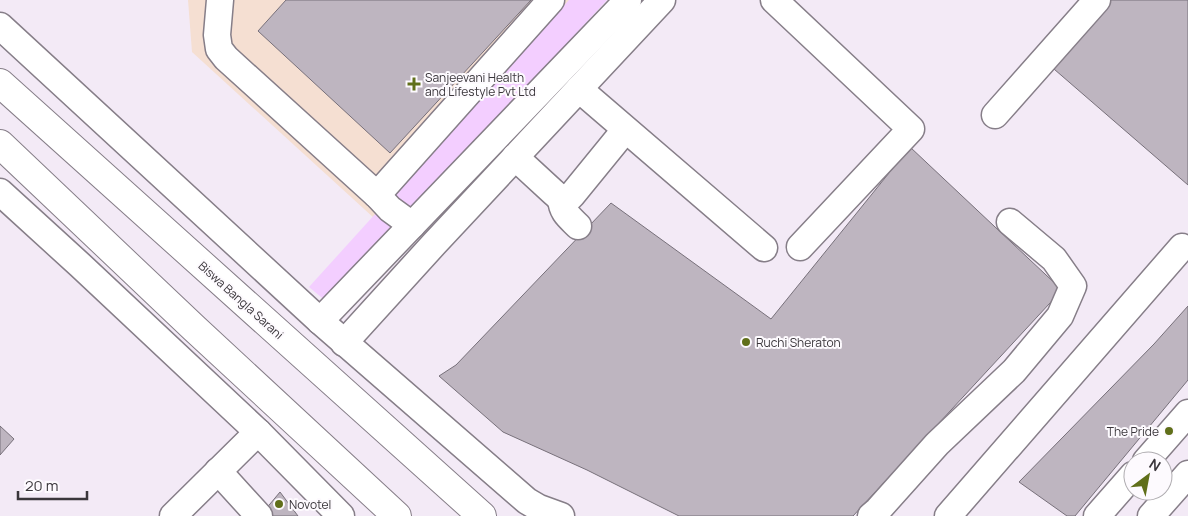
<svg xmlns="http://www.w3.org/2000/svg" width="1188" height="516" viewBox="0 0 1188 516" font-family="Manrope,sans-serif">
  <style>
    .commercial { fill: #f5dfd2 }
    .green { fill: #f3ceff }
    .building { fill: #beb5c0; stroke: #77707a }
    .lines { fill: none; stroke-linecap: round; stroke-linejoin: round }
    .minor-casing { stroke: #867e88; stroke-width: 29 }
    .major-casing { stroke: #867e88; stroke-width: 30 }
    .minor { stroke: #fff; stroke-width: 26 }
    .major { stroke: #fff; stroke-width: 28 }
    .poi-dot { fill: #606f1a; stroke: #fdfafe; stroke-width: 2 }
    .labels { text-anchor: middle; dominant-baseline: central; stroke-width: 4; stroke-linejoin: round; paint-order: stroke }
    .poi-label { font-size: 12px; fill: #3a363b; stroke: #fdfafe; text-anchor: start }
    .street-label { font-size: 12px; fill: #3a363b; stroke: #fdfafe }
  </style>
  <rect width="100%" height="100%" fill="#f3eaf6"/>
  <!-- commercial -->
  <polygon class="commercial" points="188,0 592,0 386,229 192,52"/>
  <!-- green -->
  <polygon class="green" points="569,0 607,0 327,302 309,287"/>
  <!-- building -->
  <g class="building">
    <polygon points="286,0 531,0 390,153 258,31"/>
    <polygon points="1109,0 1188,0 1188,185 1047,63"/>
    <polygon points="910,147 1062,290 853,516 679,516 587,470 503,432 439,376 456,365 611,203 771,319"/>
    <polygon points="1188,306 1188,380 1075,516 1067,516 1019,482 1154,344"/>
    <polygon points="0,426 14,439 0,455"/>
    <polygon points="280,492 298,516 260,516"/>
  </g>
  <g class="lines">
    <!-- minor casing -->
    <g class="minor-casing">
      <g id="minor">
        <polyline points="220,0 217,35 219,49 226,58 377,195 390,209 412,225"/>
        <polyline points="774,0 911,129 800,247"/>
        <polyline points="0,26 320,321 527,501 539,508 561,516"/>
        <polyline points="579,89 764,248"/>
        <polyline points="995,115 1097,0"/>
        <polyline points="515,157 553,192 561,199 568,199 572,195 625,130"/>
        <polyline points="0,192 80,265 258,432 341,516"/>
        <polyline points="377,195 551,0"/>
        <path d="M561 199C562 212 568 216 578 226"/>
        <polyline points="320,321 628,0"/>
        <polyline points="344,343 434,244 662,0"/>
        <polyline points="1146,461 1188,413"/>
        <polyline points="218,471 259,516"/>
        <polyline points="173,516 258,432"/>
        <polyline points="871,516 878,510 937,444 1014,371 1060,316 1073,286 1054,259 1010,222"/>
        <polyline points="948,516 1182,247"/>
        <polyline points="1097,516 1133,475"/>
        <polyline points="1151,516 1188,474"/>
      </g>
    </g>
    <!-- major casing -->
    <g class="major-casing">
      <g id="major">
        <polyline points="0,83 482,516"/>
        <polyline points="0,144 194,328 397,516"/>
      </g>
    </g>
    <!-- minor -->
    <use href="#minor" class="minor"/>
    <!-- major -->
    <use href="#major" class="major"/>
  </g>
  <!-- markers -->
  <g class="poi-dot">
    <path d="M411.5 76.5h5v5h5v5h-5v5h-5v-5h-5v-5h5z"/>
    <circle cx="746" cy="342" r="5"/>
    <circle cx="1169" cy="431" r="5"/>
    <circle cx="279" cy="504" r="5"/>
  </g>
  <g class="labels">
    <!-- poi labels -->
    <g class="poi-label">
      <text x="425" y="77">Sanjeevani Health<tspan x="425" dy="14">and Lifestyle Pvt Ltd</tspan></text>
      <text x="756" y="342">Ruchi Sheraton</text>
      <text x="1159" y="431" text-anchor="end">The Pride</text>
      <text x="289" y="504">Novotel</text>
    </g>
    <!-- street labels -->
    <g class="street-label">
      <text transform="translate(241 300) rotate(42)">Biswa Bangla Sarani</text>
    </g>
  </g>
  <!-- north arrow -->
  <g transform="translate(1148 476) rotate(32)"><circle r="24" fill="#fdfafe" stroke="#afacb0"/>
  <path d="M0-4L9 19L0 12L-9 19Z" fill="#606f1a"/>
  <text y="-8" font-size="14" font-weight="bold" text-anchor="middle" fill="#3a363b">N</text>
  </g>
  <!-- scale -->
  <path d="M18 491v8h69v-8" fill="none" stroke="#3a363b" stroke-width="2.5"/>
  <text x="25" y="491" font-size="15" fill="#3a363b" stroke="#fdfafe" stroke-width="4" paint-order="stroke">20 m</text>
</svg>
